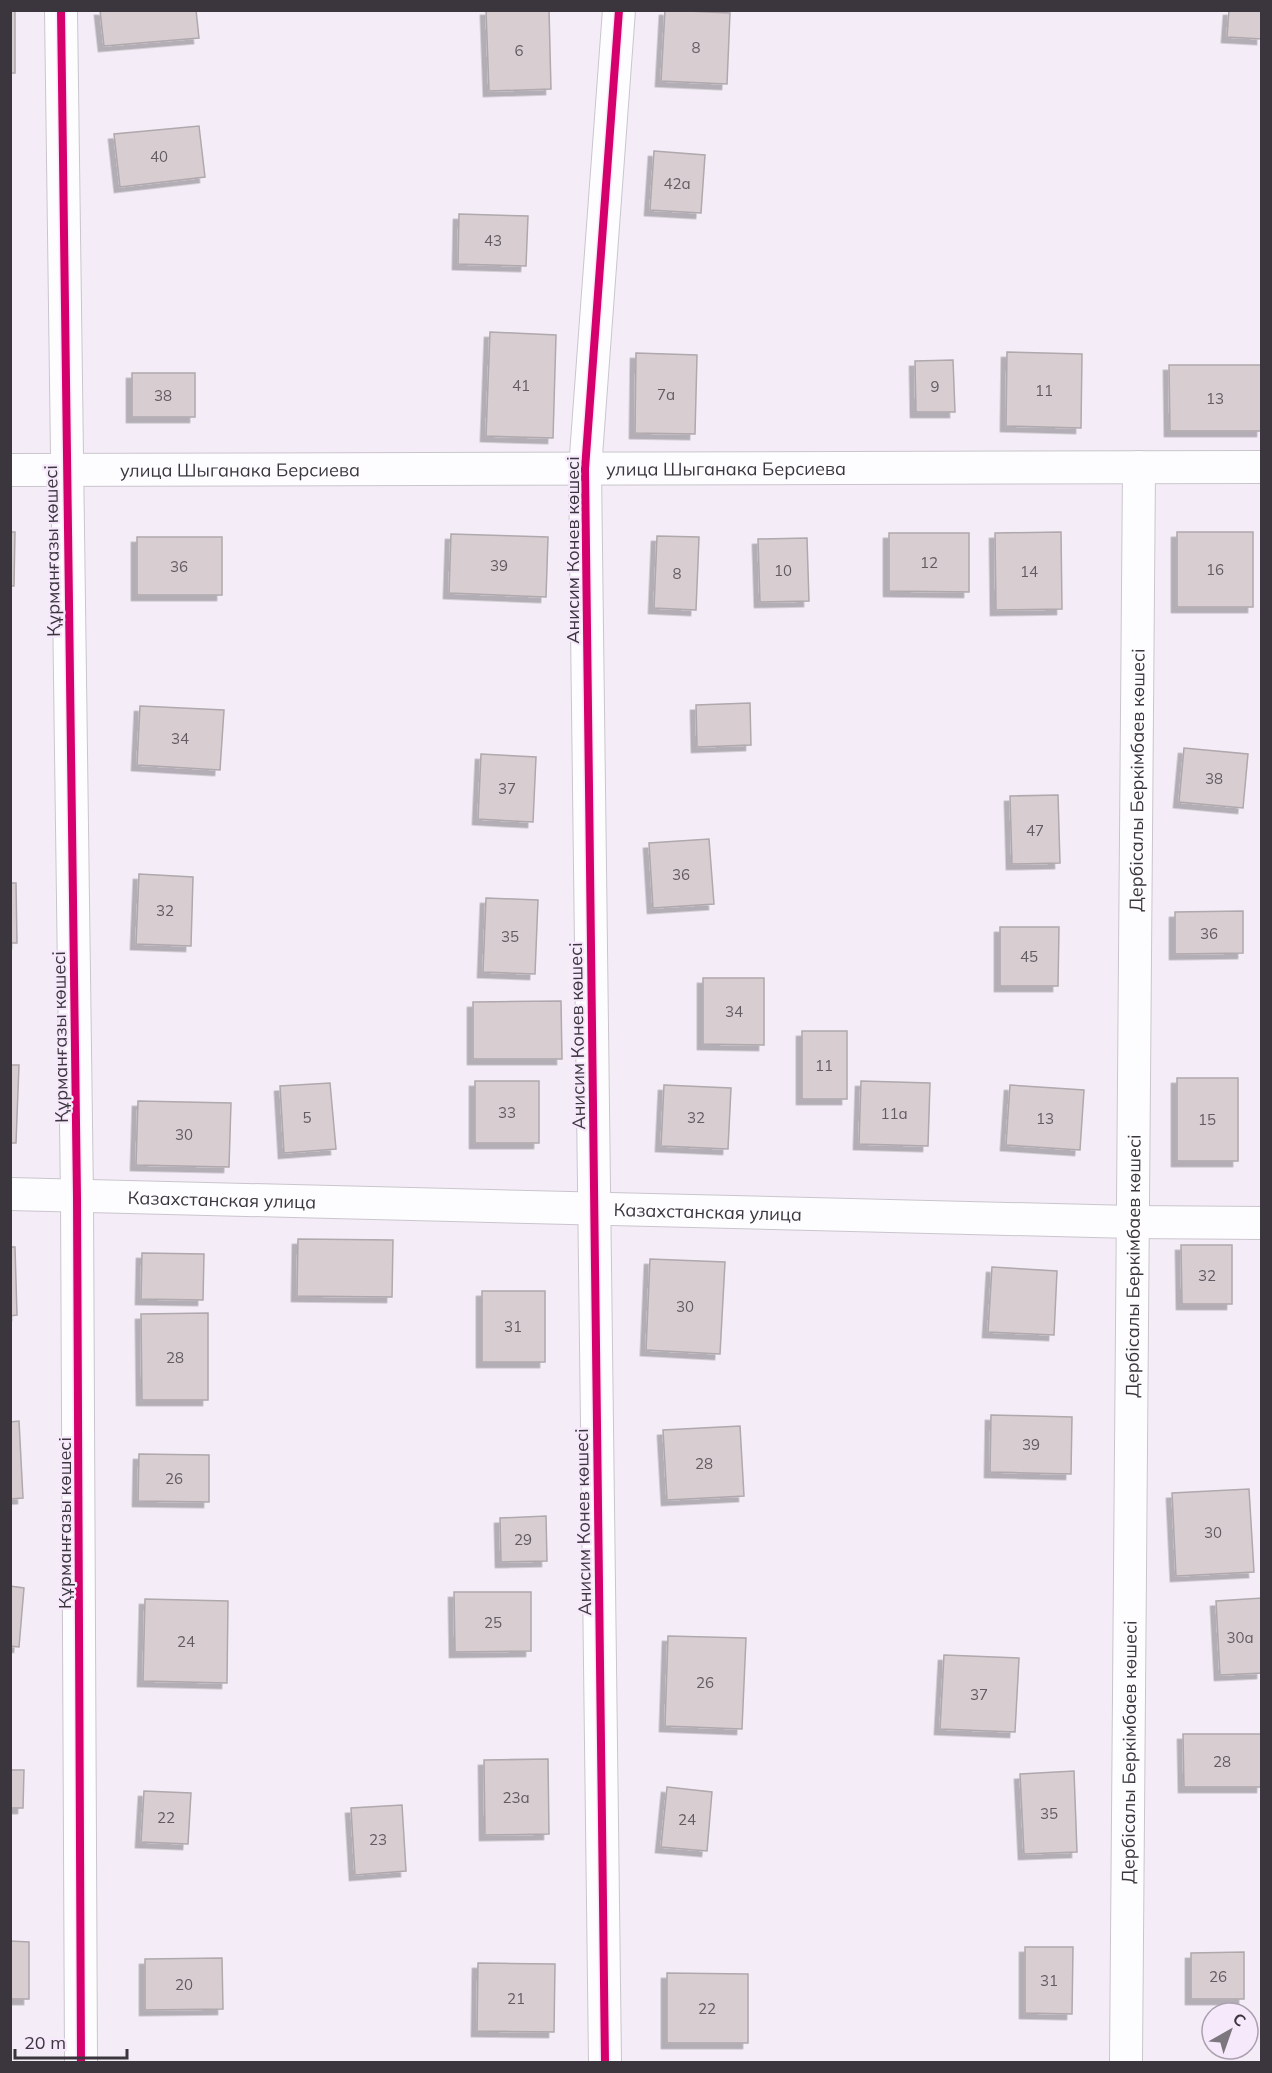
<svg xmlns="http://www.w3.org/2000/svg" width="1272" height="2073" viewBox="0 0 1272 2073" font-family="Mulish,sans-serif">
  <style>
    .building { fill: #d8ced2; stroke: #afa8ac; stroke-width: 1.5; filter: url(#shadow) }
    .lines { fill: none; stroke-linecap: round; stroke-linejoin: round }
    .street-casing { stroke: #cac5cd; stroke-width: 34 }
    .street { stroke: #fdfcfe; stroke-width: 32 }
    .cycleway-casing { stroke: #f6e9fb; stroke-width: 11 }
    .cycleway { stroke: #d6006c; stroke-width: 8 }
    .labels { text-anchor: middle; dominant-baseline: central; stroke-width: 4.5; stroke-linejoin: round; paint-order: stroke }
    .number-label { font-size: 15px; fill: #625c62 }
    .street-label { font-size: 18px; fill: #3b363d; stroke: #f6e9fb }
  </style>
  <defs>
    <filter id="shadow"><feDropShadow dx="-5.5" dy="5.5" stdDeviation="0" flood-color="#0004"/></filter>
  </defs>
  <rect width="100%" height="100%" fill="#f4edf7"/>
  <!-- building -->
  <g class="building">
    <rect x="10" y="10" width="5" height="63"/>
    <polygon points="100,10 196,10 199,38 104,46"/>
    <polygon points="486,10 549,10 551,89 489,91"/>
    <polygon points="665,10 730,13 727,84 661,81"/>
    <polygon points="1229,10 1262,10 1262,39 1227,37"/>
    <polygon points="199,126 205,177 120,187 114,134"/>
    <polygon points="654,151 705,155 701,213 650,210"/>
    <polygon points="459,214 528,216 526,266 458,264"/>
    <polygon points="490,332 556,335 553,438 486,436"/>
    <polygon points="1007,352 1082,354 1081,428 1006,426"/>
    <polygon points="636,353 697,355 695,434 635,433"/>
    <polygon points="953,360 955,412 916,412 915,361"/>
    <polygon points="1169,365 1262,365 1262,431 1170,431"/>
    <rect x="132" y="373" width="63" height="44"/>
    <polygon points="10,532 15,532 14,586 10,586"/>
    <polygon points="1061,532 1062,609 996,610 995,533"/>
    <rect x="1177" y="532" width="76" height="75"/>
    <polygon points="889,533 969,533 969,592 889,591"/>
    <polygon points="451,534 548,537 546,597 449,593"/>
    <polygon points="657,536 699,537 696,610 654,608"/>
    <rect x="137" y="537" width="85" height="58"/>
    <polygon points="807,538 809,601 760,602 758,539"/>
    <polygon points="750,703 751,745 697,747 696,705"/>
    <polygon points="140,706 224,710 220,770 137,765"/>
    <polygon points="1184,748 1248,754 1243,808 1179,802"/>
    <polygon points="481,754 536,757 533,822 478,819"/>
    <polygon points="1058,795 1060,863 1012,864 1010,796"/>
    <polygon points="709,839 714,904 653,908 649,843"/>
    <polygon points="139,874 193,877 191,946 136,944"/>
    <polygon points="10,883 16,883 17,943 10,943"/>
    <polygon points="486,898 538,900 535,974 483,972"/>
    <polygon points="1243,911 1243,953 1175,954 1175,912"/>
    <polygon points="1000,927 1059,927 1058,986 1000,986"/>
    <polygon points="703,978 764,978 764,1045 703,1044"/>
    <polygon points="561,1001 562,1059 473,1059 473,1002"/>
    <rect x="802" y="1031" width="45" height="68"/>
    <polygon points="10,1065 19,1065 16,1143 10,1143"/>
    <rect x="1177" y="1078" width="61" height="83"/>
    <rect x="475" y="1081" width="64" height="62"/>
    <polygon points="861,1081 930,1083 928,1146 859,1144"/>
    <polygon points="330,1083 336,1149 284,1153 280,1086"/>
    <polygon points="664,1085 731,1088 728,1149 661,1146"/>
    <polygon points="1010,1085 1084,1090 1080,1150 1006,1145"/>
    <polygon points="138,1101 231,1103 229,1167 136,1165"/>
    <polygon points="298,1239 393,1240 392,1297 297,1296"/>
    <polygon points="1181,1245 1232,1245 1232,1304 1182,1304"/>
    <polygon points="10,1247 15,1247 17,1315 10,1316"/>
    <polygon points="142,1253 204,1254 203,1300 141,1299"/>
    <polygon points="650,1259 725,1262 720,1354 646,1350"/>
    <polygon points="992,1267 1057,1271 1054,1335 988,1332"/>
    <rect x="482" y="1291" width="63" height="71"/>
    <polygon points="208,1313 208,1400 142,1400 141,1314"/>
    <polygon points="991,1415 1072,1417 1071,1474 990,1472"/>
    <polygon points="19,1421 23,1498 10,1499 10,1422"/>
    <polygon points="740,1426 744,1496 667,1500 663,1430"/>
    <polygon points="139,1454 209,1455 209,1502 138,1501"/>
    <polygon points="1249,1489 1254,1572 1176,1576 1172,1493"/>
    <polygon points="546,1516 547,1561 501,1562 500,1518"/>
    <polygon points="10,1586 24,1588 19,1647 10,1646"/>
    <polygon points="454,1592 531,1592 531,1651 455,1652"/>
    <polygon points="1262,1598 1262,1673 1220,1675 1216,1601"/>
    <polygon points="145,1599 228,1601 227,1683 143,1681"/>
    <polygon points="668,1636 746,1638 742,1729 665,1726"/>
    <polygon points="944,1655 1019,1658 1015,1732 940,1729"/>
    <polygon points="1183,1734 1262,1734 1262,1787 1184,1787"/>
    <polygon points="548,1759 549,1834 485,1835 484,1760"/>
    <polygon points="10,1770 24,1770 23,1808 10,1808"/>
    <polygon points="1074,1771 1077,1852 1024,1854 1020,1774"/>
    <polygon points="667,1787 712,1792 707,1851 661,1847"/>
    <polygon points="144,1791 191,1793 188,1844 141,1842"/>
    <polygon points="402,1805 406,1871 355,1875 351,1808"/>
    <polygon points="10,1941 29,1942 29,1999 10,1999"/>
    <polygon points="1025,1947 1073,1947 1072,2014 1025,2013"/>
    <polygon points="1244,1952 1244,1999 1191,1999 1191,1953"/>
    <polygon points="222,1958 223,2009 145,2010 145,1959"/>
    <polygon points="478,1963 555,1964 554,2032 477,2031"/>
    <polygon points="667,1973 748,1974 748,2043 667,2043"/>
  </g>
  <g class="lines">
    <!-- street casing -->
    <g class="street-casing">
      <g id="street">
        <polyline points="61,10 77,1197 81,2062"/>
        <path id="s1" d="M10 470 1262 467"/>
        <path id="s2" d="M10 1194 1132 1222 1262 1223"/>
        <polyline points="605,2062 585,469 619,10"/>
        <path id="s3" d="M1126 2062 1139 467"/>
      </g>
    </g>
    <!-- street -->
    <use href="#street" class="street"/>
    <!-- cycleway casing -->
    <g class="cycleway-casing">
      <g id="cycleway">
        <polyline points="61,10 77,1197 81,2062"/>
        <polyline points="605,2062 585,469 619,10"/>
      </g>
    </g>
    <!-- cycleway -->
    <use href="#cycleway" class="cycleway"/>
  </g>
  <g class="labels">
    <!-- number labels -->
    <g class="number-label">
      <text x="696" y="47">8</text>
      <text x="519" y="50">6</text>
      <text x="159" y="156">40</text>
      <text x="677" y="183">42а</text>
      <text x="493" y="240">43</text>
      <text x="521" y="385">41</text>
      <text x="935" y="386">9</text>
      <text x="1044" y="390">11</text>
      <text x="666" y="394">7а</text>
      <text x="163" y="395">38</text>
      <text x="1215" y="398">13</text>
      <text x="929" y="562">12</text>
      <text x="499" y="565">39</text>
      <text x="179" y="566">36</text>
      <text x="1215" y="569">16</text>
      <text x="783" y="570">10</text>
      <text x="1029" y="571">14</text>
      <text x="677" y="573">8</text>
      <text x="180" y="738">34</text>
      <text x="1214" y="778">38</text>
      <text x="507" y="788">37</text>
      <text x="1035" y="830">47</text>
      <text x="681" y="874">36</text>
      <text x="165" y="910">32</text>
      <text x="1209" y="933">36</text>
      <text x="510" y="936">35</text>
      <text x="1029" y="956">45</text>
      <text x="734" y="1011">34</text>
      <text x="824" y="1065">11</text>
      <text x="507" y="1112">33</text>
      <text x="894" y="1113">11а</text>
      <text x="307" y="1117">5</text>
      <text x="696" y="1117">32</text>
      <text x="1045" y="1118">13</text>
      <text x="1207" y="1119">15</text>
      <text x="184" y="1134">30</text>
      <text x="1207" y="1275">32</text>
      <text x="685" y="1306">30</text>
      <text x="513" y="1326">31</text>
      <text x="175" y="1357">28</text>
      <text x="1031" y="1444">39</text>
      <text x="704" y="1463">28</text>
      <text x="174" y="1478">26</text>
      <text x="1213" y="1532">30</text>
      <text x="523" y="1539">29</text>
      <text x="493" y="1622">25</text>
      <text x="1240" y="1637">30а</text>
      <text x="186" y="1641">24</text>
      <text x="705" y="1682">26</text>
      <text x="979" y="1694">37</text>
      <text x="1222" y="1761">28</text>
      <text x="516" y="1797">23а</text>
      <text x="1049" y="1813">35</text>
      <text x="166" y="1817">22</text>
      <text x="687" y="1819">24</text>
      <text x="378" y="1839">23</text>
      <text x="1218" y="1976">26</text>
      <text x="1049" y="1980">31</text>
      <text x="184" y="1984">20</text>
      <text x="516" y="1998">21</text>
      <text x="707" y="2008">22</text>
    </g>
    <!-- street labels -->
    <g class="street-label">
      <text stroke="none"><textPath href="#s1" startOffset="716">улица Шыганака Берсиева</textPath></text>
      <text stroke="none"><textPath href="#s1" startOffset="230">улица Шыганака Берсиева</textPath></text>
      <text transform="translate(572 550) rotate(-90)">Анисим Конев көшесі</text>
      <text transform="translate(52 551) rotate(-91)">Құрманғазы көшесі</text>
      <text stroke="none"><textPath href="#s3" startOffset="1282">Дербісалы Беркімбаев көшесі</textPath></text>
      <text transform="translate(577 1036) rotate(-91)">Анисим Конев көшесі</text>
      <text transform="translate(60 1037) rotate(-91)">Құрманғазы көшесі</text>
      <text stroke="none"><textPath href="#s2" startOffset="212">Казахстанская улица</textPath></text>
      <text stroke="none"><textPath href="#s2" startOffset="698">Казахстанская улица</textPath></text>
      <text stroke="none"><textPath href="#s3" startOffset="796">Дербісалы Беркімбаев көшесі</textPath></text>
      <text transform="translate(583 1522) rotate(-91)">Анисим Конев көшесі</text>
      <text transform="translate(64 1523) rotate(-90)">Құрманғазы көшесі</text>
      <text stroke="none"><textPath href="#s3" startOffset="310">Дербісалы Беркімбаев көшесі</textPath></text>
    </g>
  </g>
  <!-- border -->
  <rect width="1272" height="2073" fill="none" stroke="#3b363d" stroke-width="24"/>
  <!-- north arrow -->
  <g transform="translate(1230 2031) rotate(40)"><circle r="28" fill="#f6e9fb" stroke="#aba1af" stroke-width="1.5"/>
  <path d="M0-4.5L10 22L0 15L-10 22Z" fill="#7c767e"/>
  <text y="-9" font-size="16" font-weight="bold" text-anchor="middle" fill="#3b363d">С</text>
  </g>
  <!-- scale -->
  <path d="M15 2049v9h112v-9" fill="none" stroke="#3b363d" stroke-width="3"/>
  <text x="24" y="2049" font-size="18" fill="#3b363d" stroke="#f6e9fb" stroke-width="4.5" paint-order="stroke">20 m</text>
</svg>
